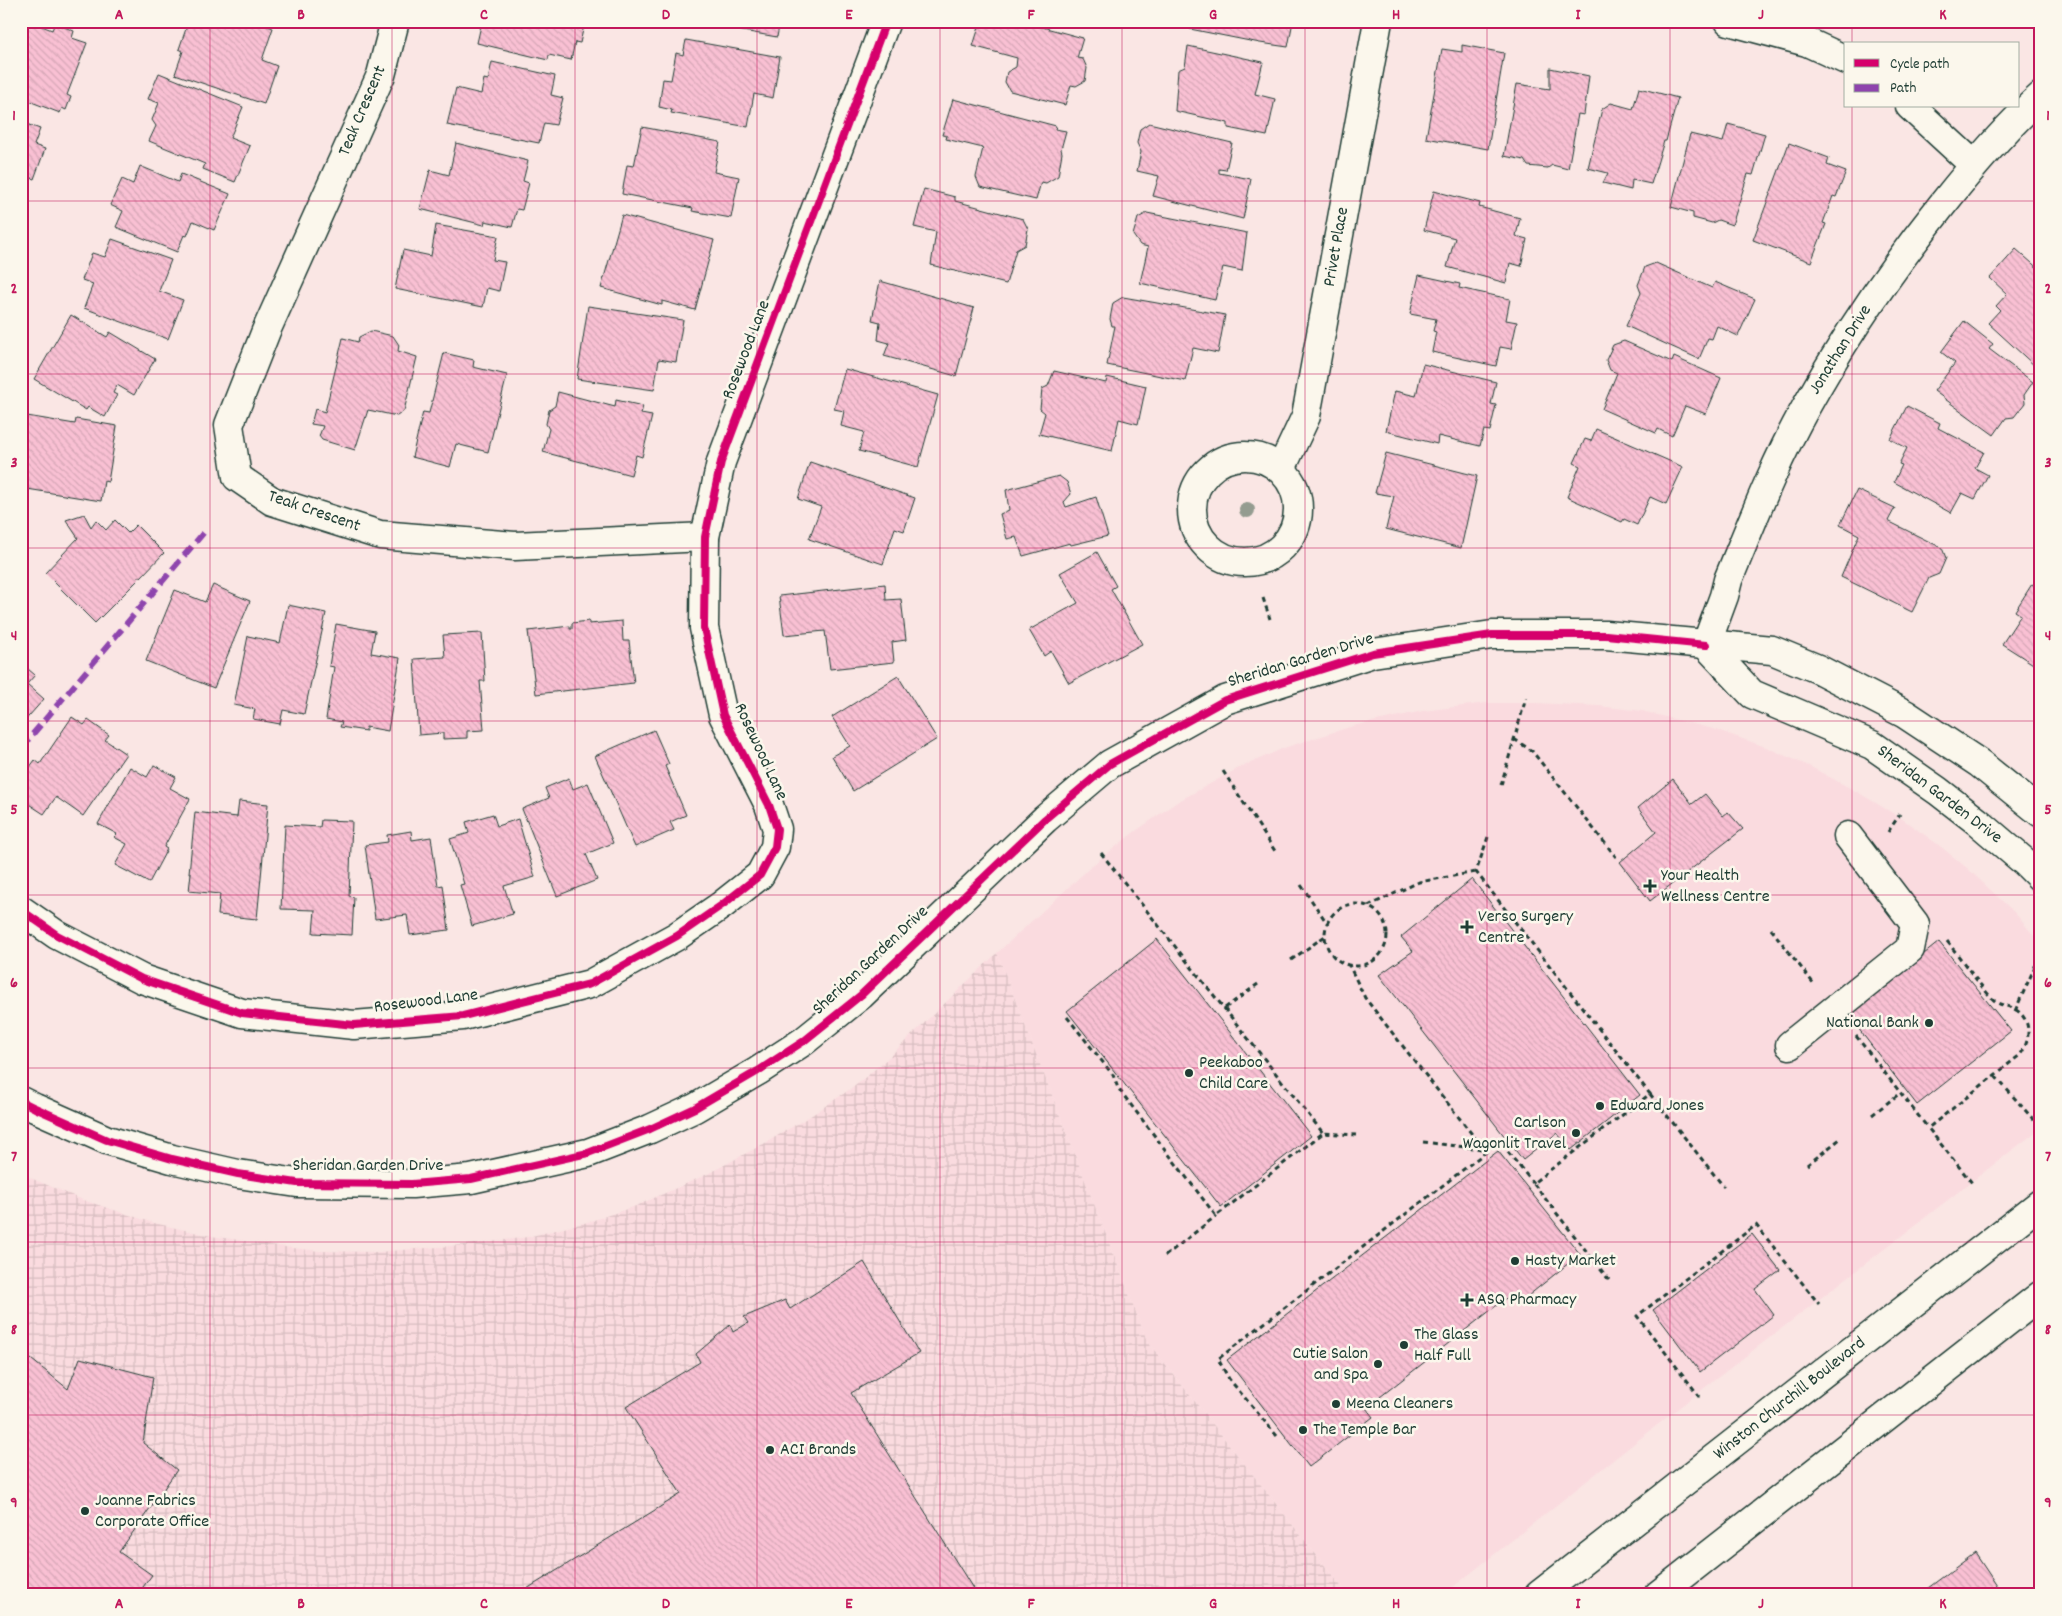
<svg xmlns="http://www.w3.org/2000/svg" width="2062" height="1616" viewBox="0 0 2062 1616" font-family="Dekko,sans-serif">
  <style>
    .built { fill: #fadbdf }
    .industrial { fill: url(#industrial-grid) }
    .building { fill: url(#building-back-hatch); stroke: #1f3d34 }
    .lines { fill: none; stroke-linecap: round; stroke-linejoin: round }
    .minor-casing { stroke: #1f3d34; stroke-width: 31 }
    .major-casing { stroke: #1f3d34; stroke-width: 31 }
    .path { stroke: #1f3d34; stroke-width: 3; stroke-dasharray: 5 4; stroke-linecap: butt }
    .minor { stroke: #fbf7ec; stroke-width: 28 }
    .major { stroke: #fbf7ec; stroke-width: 28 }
    .quiet { stroke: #8e44ad; stroke-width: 6; stroke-dasharray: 12 6; stroke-linecap: butt }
    .cycleway-casing { stroke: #fbf7ec; stroke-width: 11 }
    .cycleway { stroke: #d6006c; stroke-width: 8 }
    .tree { fill: #949c90 }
    .grid { fill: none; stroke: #c2185b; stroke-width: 1; stroke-opacity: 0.55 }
    .poi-dot { fill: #1f3d34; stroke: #fbf7ec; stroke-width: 2 }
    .labels { text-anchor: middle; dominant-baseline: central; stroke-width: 5; stroke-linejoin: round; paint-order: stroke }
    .street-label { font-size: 18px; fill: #1f3d34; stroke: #fbf7ec }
    .poi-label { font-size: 18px; fill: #1f3d34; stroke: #fbf7ec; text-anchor: start }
    .neatline { fill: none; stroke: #c2185b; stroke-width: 2 }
    .grid-label { font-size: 16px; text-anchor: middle; font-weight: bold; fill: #c2185b }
  </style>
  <defs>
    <pattern id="industrial-grid" width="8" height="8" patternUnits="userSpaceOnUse" patternTransform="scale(1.25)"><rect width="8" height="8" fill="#fadbdf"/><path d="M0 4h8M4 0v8" fill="none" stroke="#d6bdc0"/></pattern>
    <pattern id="building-back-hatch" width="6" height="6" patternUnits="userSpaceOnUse" patternTransform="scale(1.25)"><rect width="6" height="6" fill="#f9c0d3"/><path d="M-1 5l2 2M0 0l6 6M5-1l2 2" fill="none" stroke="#d5a6b6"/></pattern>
  </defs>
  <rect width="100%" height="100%" fill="#fae6e4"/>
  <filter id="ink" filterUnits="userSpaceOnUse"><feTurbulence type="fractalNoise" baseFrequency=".02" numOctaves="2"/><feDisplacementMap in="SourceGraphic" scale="10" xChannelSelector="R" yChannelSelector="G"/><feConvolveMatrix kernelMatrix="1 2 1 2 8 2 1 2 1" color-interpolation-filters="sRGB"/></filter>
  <g filter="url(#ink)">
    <!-- built -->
    <polygon class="built" points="1487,703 1536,703 1599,706 1642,711 1717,730 1766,747 1811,767 1859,793 1901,818 1940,846 1967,868 2014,912 2041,944 2041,1128 1690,1399 1443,1595 1348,1595 1147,1341 997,953 1094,864 1133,833 1177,802 1237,769 1284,748 1353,726 1423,711"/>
    <!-- industrial -->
    <polygon class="industrial" points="997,953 1147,1341 1348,1595 21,1595 21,1174 83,1200 154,1223 211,1236 292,1248 319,1251 378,1252 476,1244 528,1237 588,1222 636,1206 708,1174 767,1142 812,1115 855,1086 887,1059"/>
    <!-- building -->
    <g class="building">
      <polygon points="21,21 29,21 52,30 55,23 74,31 72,38 87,43 67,95 71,97 66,110 62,108 60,113 21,98"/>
      <polygon points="196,21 254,21 273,28 262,60 277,66 264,104 175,74 183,51 179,49 188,23 194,25"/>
      <polygon points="482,21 585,21 580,43 575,42 571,60 549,55 548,60 477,43"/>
      <polygon points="698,21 780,21 777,37 697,23"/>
      <polygon points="981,21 1020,21 1083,38 1077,58 1083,59 1087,68 1085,81 1076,86 1071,85 1065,105 1010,91 1005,82 1007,72 1016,67 1017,58 973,46"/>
      <polygon points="1191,21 1293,21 1288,47 1260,43 1190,29"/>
      <polygon points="686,40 780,57 773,98 754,94 748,127 671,113 672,110 659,107 663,79 671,80 676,53 683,55"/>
      <polygon points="1462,45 1504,53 1488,149 1426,138 1442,49 1462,52"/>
      <polygon points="1188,46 1263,62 1255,94 1275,99 1267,136 1228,128 1228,123 1175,111 1178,70 1185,67"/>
      <polygon points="492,62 555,76 551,95 563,98 556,125 544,123 539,143 447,125 456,88 481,94 484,79 488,80"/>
      <polygon points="1550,68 1589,76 1584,115 1578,114 1568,169 1552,165 1548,168 1528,166 1524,160 1504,156 1517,84 1550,89"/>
      <polygon points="159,73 243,107 230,138 250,146 235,182 203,169 205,164 149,141 156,126 152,120 159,103 148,99"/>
      <polygon points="1639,88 1678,98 1666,141 1664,141 1651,184 1632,180 1631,190 1603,183 1608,173 1588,168 1602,109 1611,103 1633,109"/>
      <polygon points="953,99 1056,126 1055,129 1066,131 1061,149 1062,153 1058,176 1046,183 1041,182 1036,200 980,187 976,177 983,148 946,139 947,136 942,135"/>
      <polygon points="21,122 40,129 34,145 45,149 34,179 23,175 21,179"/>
      <polygon points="1149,123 1232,143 1226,170 1219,169 1219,173 1251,179 1243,219 1153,196 1159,176 1137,171 1141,152 1137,143 1140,129"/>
      <polygon points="1728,124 1765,134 1753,175 1748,174 1732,225 1718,220 1712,223 1693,218 1693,213 1671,207 1690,134 1723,142"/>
      <polygon points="642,127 720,142 714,172 739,177 731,218 692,211 693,208 622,194 627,165 634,166"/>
      <polygon points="456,143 528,161 523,181 529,183 522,210 517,209 512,227 485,221 484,225 420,209 430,170 449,175"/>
      <polygon points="1789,143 1829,158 1827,165 1846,172 1836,197 1833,196 1823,223 1826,224 1811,262 1753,240"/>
      <polygon points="140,166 178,182 181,174 230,194 214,230 193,221 187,236 184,235 177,252 116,227 123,211 110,205 122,179 133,184"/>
      <polygon points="924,189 955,197 955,201 1023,219 1028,229 1025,245 1016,250 1006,284 931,265 936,232 914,227"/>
      <polygon points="1434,191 1480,203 1479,207 1520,218 1516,236 1527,239 1521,266 1510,263 1506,283 1447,267 1455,238 1424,230"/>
      <polygon points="1147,213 1247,233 1242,271 1223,267 1215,300 1140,283 1148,247 1140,245 1133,235 1138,218"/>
      <polygon points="622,215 714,240 695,310 662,301 662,305 601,288"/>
      <polygon points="436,225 498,236 493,260 505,262 499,291 487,288 483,307 395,289 403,250 431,256"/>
      <polygon points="112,239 171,260 159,291 183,300 168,339 84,308 93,284 82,280 92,253 105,257"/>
      <polygon points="2016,249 2041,271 2041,361 2036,367 1988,323 2000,310 1996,306 2007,294 1990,278"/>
      <polygon points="1656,263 1712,288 1715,282 1755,299 1738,336 1717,326 1712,339 1708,338 1699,359 1626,326 1641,293 1638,285 1645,267"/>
      <polygon points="1419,275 1460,284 1459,288 1510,299 1506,320 1517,322 1511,349 1500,347 1496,366 1432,352 1436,332 1433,331 1436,319 1410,314"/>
      <polygon points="880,281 974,308 956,376 884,356 889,343 878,340 880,322 872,320"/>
      <polygon points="1123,297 1225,315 1218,353 1193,348 1185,381 1107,365 1115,326 1112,326 1110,319 1113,303"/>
      <polygon points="588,306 683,320 676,362 659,359 654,390 577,379"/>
      <polygon points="71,315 107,337 110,332 155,359 134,395 117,385 113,393 117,395 105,417 88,407 86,410 34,379"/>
      <polygon points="1964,321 1993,344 1989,349 2033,382 2024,395 2025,403 2014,417 2006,418 1994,435 1934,391 1955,363 1941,352"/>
      <polygon points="371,331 393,336 399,345 398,351 417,357 404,411 397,416 368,410 355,450 322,440 319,436 323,426 311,424 315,409 325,412 343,338 358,342 359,337"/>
      <polygon points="1624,341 1672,362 1674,357 1721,378 1706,414 1685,406 1672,436 1658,429 1656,433 1602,409 1617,373 1610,370 1606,360 1613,345"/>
      <polygon points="444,353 474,360 473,367 507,375 488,452 456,444 450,467 412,457 423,412 429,413"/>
      <polygon points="1423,364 1496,382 1491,404 1496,405 1490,431 1484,430 1480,446 1438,436 1437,444 1386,431 1395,391 1416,396"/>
      <polygon points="845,369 938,395 918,467 859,451 864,432 841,426 844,411 834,409"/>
      <polygon points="1054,371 1106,383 1107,377 1146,386 1138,424 1119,419 1112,451 1039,434 1045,413 1040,409 1042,389 1048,386"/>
      <polygon points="558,392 615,407 616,400 643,406 641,414 652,416 642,457 636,455 631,475 543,452 549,429 546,424 549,410 555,406"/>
      <polygon points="1907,406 1940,423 1938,428 1984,452 1975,468 1988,475 1975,499 1962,493 1951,513 1894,482 1902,465 1899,464 1907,448 1890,439"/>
      <polygon points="21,415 75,424 76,419 117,426 108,482 104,481 101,501 21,488"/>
      <polygon points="1596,429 1683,467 1666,504 1650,497 1637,525 1624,519 1622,522 1567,497 1580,466 1574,463 1585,439 1591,441"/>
      <polygon points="1386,453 1477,476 1461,548 1386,529 1394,496 1375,493"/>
      <polygon points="810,462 915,498 904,531 895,528 883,564 809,539 821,507 798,499"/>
      <polygon points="1059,476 1067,482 1071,494 1064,502 1066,507 1096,497 1108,536 1071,545 1070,543 1023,556 1016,537 1007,539 1000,514 1009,510 1006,490"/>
      <polygon points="1857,490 1895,508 1888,521 1942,548 1946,558 1939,574 1929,578 1912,612 1841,577 1859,535 1840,525"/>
      <polygon points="84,514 91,527 96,520 106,530 115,520 128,533 136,525 164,553 141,577 137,577 139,579 95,623 45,573 78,538 66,520"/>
      <polygon points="1097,552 1116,586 1111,589 1142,644 1069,683 1051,651 1044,656 1029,630 1078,603 1060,573"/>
      <polygon points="885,584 886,600 901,599 906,640 892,642 894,662 830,669 825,631 784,635 779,596"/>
      <polygon points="2032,584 2041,589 2041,669 2002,644 2021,615 2015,611"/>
      <polygon points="213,585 250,601 214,688 146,661 175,590 205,602"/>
      <polygon points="288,605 326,613 304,714 283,710 280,724 253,719 255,709 234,705 248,636 280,643"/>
      <polygon points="589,621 589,624 622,621 623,641 629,641 634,683 536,694 528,631 570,626 570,629 572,629 572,623"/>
      <polygon points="336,624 375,631 371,653 400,658 388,731 366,727 366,731 340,727 342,722 326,719 334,667 329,666"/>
      <polygon points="482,633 485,681 480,681 484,730 467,731 467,738 443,739 443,733 419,735 414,659 445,657 443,635"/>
      <polygon points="21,663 35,675 27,684 44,699 21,725"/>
      <polygon points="898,676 937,739 853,791 832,756 850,746 832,717"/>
      <polygon points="72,717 84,725 88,720 109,735 105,740 126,754 83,816 56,797 44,814 21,799 21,779 35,760 40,764"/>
      <polygon points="654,730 669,764 665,766 686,815 670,822 674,830 635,847 595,756"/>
      <polygon points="154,765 176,777 170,788 190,799 164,847 167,849 149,883 115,865 127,844 114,837 117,834 98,824 130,767 147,777"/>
      <polygon points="569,778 573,789 588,783 613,843 586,854 597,880 557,896 522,809 549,798 545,788"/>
      <polygon points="1673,779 1692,804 1705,794 1723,816 1728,812 1743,829 1650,901 1620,862 1656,832 1638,808"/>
      <polygon points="239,801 268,804 257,919 218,915 220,894 189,891 191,873 189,873 195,812 237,817"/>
      <polygon points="493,814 497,826 518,819 535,877 504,886 513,914 472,926 460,885 464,884 450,839 469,833 466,822"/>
      <polygon points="321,820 352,821 349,896 354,897 352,935 313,933 315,910 281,909 285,825 320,827"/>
      <polygon points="411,831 412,840 431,837 438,886 443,885 449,930 410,935 407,915 375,919 365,845 388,842 387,835"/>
      <polygon points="1472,879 1640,1095 1571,1150 1557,1133 1523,1160 1379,975 1413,951 1401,937"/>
      <polygon points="1157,939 1311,1136 1221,1207 1067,1011"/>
      <polygon points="1939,942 2011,1031 1917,1105 1848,1015"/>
      <polygon points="1498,1151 1580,1254 1518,1304 1510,1295 1366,1408 1373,1417 1309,1467 1227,1360"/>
      <polygon points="1752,1234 1780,1270 1755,1289 1774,1315 1700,1372 1653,1310"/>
      <polygon points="864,1262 919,1353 851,1393 977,1595 517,1595 681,1494 626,1407 700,1362 696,1354 730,1325 733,1332 748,1323 744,1317 785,1300 790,1309"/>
      <polygon points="21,1351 68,1389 80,1358 153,1377 143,1443 177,1470 119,1552 152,1575 137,1595 21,1595"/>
      <polygon points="1975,1553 2003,1595 1920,1595 1920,1594"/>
    </g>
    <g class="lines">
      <!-- minor casing -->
      <g class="minor-casing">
        <g id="minor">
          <polyline points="395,21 381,75 266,331 229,425 237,477 272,501 380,535 515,546 705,537"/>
          <polyline points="1729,21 1807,42 1846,60"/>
          <polyline points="1910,106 1974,165"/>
          <circle cx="1245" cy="509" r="53"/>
          <polyline points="1281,469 1306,416 1378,21"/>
          <path d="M1706 645 1724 596 1728 580C1752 522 1775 462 1806 407 1845 336 1891 269 1942 205 1972 167 2004 129 2041 96"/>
          <polyline points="1706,645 1752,694 1872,745 1938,791 1978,822 2026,863 2041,878"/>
          <polyline points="21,910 57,935 142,979 242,1013 354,1025 463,1016 590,984 677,936 722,905 760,875 775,847 777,829 769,805 723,715 704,628 705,537 721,462 886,21"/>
          <polyline points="1790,1045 1910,949 1915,924 1848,836"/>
          <polyline points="21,1101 35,1108 107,1140 172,1159 238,1174 297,1183 412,1184 471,1179 588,1153 650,1129 695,1108 758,1071 804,1041 861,995 1045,819 1110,764 1225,700 1373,653 1492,635 1606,635 1772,650 1818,669 1905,714 1979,763 2041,813"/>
        </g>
      </g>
      <!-- major casing -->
      <g class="major-casing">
        <g id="major">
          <polyline points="1539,1595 2041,1203"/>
          <polyline points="1658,1595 2041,1295"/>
        </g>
      </g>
      <!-- path -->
      <g class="path">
        <polyline points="1263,598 1270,619"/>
        <polyline points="1514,739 1532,751 1616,857"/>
        <polyline points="1223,771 1275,851"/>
        <polyline points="1501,785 1526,698"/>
        <polyline points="1888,832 1900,814"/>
        <polyline points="1488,837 1476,872 1650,1094"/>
        <polyline points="1101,853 1323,1133"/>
        <polyline points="1301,885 1327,923"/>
        <circle cx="1356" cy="935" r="31"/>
        <polyline points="1368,906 1419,882 1476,872"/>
        <polyline points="1771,929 1814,984"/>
        <path d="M1947 941C1961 959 1975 979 1990 996 1998 1005 2000 1004 2010 1007 2032 1015 2032 1039 2020 1055L1928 1128 1972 1183"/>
        <polyline points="1291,960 1325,936"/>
        <polyline points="1225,1008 1258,984"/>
        <polyline points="2015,1011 2041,953"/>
        <polyline points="1067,1017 1113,1075 1118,1088 1216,1216 1323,1133 1356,1135"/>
        <polyline points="1856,1036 1928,1128"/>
        <polyline points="1995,1076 2041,1128"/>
        <polyline points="1872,1115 1900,1093"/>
        <polyline points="1423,1142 1482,1149"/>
        <polyline points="1477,1142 1499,1141 1533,1183"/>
        <polyline points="1807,1165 1840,1139"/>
        <polyline points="1165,1256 1216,1216"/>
        <polyline points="1609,1280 1533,1183 1650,1094 1724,1187"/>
        <polyline points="1700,1397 1637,1316 1756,1225 1819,1304"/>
        <polyline points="1277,1436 1229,1379 1218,1359 1486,1152 1365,998 1349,965"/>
      </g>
      <!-- minor -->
      <use href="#minor" class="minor"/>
      <!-- major -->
      <use href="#major" class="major"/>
      <!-- quiet -->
      <polyline class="quiet" points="21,748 205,531"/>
      <!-- cycleway casing -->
      <g class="cycleway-casing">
        <g id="cycleway">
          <polyline points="21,910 57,935 142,979 242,1013 354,1025 463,1016 590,984 677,936 722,905 760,875 775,847 777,829 769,805 723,715 704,628 705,537 721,462 886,21"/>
          <polyline points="21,1101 35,1108 107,1140 172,1159 238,1174 297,1183 412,1184 471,1179 588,1153 650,1129 695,1108 758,1071 804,1041 861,995 1045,819 1110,764 1225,700 1373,653 1492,635 1606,635 1706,645"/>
        </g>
      </g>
      <!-- cycleway -->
      <use href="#cycleway" class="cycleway"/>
    </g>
    <!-- trees -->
    <circle class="tree" cx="1247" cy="510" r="8"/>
  </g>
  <!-- grid -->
  <path class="grid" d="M210 21V1595M392 21V1595M575 21V1595M757 21V1595M940 21V1595M1122 21V1595M1305 21V1595M1487 21V1595M1670 21V1595M1852 21V44M1852 106V1595M21 201H2041M21 374H2041M21 548H2041M21 721H2041M21 895H2041M21 1068H2041M21 1242H2041M21 1415H2041"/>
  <!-- markers -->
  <g class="poi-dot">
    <path d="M1647.5 878.5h5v5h5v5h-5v5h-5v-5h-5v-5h5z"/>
    <path d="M1464.5 919.5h5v5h5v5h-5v5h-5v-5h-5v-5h5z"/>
    <circle cx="1929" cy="1023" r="5"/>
    <circle cx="1189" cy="1073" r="5"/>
    <circle cx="1600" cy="1106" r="5"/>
    <circle cx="1576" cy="1133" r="5"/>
    <circle cx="1515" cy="1261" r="5"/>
    <path d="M1464.5 1292.5h5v5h5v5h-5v5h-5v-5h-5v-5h5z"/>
    <circle cx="1404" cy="1345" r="5"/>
    <circle cx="1378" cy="1364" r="5"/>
    <circle cx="1336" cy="1404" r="5"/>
    <circle cx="1303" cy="1430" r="5"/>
    <circle cx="770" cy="1450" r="5"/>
    <circle cx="85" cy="1511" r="5"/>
  </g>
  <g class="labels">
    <!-- street labels -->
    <g class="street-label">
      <text transform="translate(363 111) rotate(-67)">Teak Crescent</text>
      <text transform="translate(1337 247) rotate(-80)">Privet Place</text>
      <text transform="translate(747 350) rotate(-69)">Rosewood Lane</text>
      <text transform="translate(1841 350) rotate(-58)">Jonathan Drive</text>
      <text transform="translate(314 512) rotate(19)">Teak Crescent</text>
      <text transform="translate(1301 661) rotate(-17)">Sheridan Garden Drive</text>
      <text transform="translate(760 752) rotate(65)">Rosewood Lane</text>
      <text transform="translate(1939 795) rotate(37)">Sheridan Garden Drive</text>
      <text transform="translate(871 961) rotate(-43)">Sheridan Garden Drive</text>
      <text transform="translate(426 1002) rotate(-7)">Rosewood Lane</text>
      <text x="368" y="1166">Sheridan Garden Drive</text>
      <text transform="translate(1790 1399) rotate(-38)">Winston Churchill Boulevard</text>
    </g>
    <!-- poi labels -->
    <g class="poi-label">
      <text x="1661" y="876">Your Health<tspan x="1661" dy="21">Wellness Centre</tspan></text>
      <text x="1478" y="917">Verso Surgery<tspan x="1478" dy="21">Centre</tspan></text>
      <text x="1919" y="1023" text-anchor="end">National Bank</text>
      <text x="1199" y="1063">Peekaboo<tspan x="1199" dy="21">Child Care</tspan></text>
      <text x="1610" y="1106">Edward Jones</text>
      <text x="1566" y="1123" text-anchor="end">Carlson<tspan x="1566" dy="21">Wagonlit Travel</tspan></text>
      <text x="1525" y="1261">Hasty Market</text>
      <text x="1477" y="1300">ASQ Pharmacy</text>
      <text x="1414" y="1335">The Glass<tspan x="1414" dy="21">Half Full</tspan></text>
      <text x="1368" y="1354" text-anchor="end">Cutie Salon<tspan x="1368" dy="21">and Spa</tspan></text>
      <text x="1346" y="1404">Meena Cleaners</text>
      <text x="1313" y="1430">The Temple Bar</text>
      <text x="780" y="1450">ACI Brands</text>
      <text x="95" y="1501">Joanne Fabrics<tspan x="95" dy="21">Corporate Office</tspan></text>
    </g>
  </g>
  <!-- margin -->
  <rect width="2062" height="1616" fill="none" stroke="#fbf7ec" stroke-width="55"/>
  <!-- legend -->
  <rect x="1844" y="42" width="175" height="65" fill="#fbf7ec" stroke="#a3ada2"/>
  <rect x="1854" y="59" width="25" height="8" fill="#d6006c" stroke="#a3ada2"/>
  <text x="1890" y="68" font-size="15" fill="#1f3d34">Cycle path</text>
  <rect x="1854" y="84" width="25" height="8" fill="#8e44ad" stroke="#a3ada2"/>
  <text x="1890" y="92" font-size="15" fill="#1f3d34">Path</text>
  <rect x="28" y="28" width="2006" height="1560" class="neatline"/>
  <g class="grid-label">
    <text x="119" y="19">A</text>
    <text x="301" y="19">B</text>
    <text x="484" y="19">C</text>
    <text x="666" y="19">D</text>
    <text x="849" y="19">E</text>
    <text x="1031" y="19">F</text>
    <text x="1213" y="19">G</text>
    <text x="1396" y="19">H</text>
    <text x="1578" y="19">I</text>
    <text x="1761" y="19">J</text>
    <text x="1943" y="19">K</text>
    <text x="14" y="120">1</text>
    <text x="2048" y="120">1</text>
    <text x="14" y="293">2</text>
    <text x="2048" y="293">2</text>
    <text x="14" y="467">3</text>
    <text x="2048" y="467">3</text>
    <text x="14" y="640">4</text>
    <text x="2048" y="640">4</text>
    <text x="14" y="814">5</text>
    <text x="2048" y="814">5</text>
    <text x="14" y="987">6</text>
    <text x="2048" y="987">6</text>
    <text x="14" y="1161">7</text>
    <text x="2048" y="1161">7</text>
    <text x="14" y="1334">8</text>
    <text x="2048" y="1334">8</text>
    <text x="14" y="1507">9</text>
    <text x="2048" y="1507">9</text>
    <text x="119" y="1608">A</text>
    <text x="301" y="1608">B</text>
    <text x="484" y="1608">C</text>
    <text x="666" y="1608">D</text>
    <text x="849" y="1608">E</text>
    <text x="1031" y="1608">F</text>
    <text x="1213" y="1608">G</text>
    <text x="1396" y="1608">H</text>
    <text x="1578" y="1608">I</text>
    <text x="1761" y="1608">J</text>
    <text x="1943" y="1608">K</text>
  </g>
</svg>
